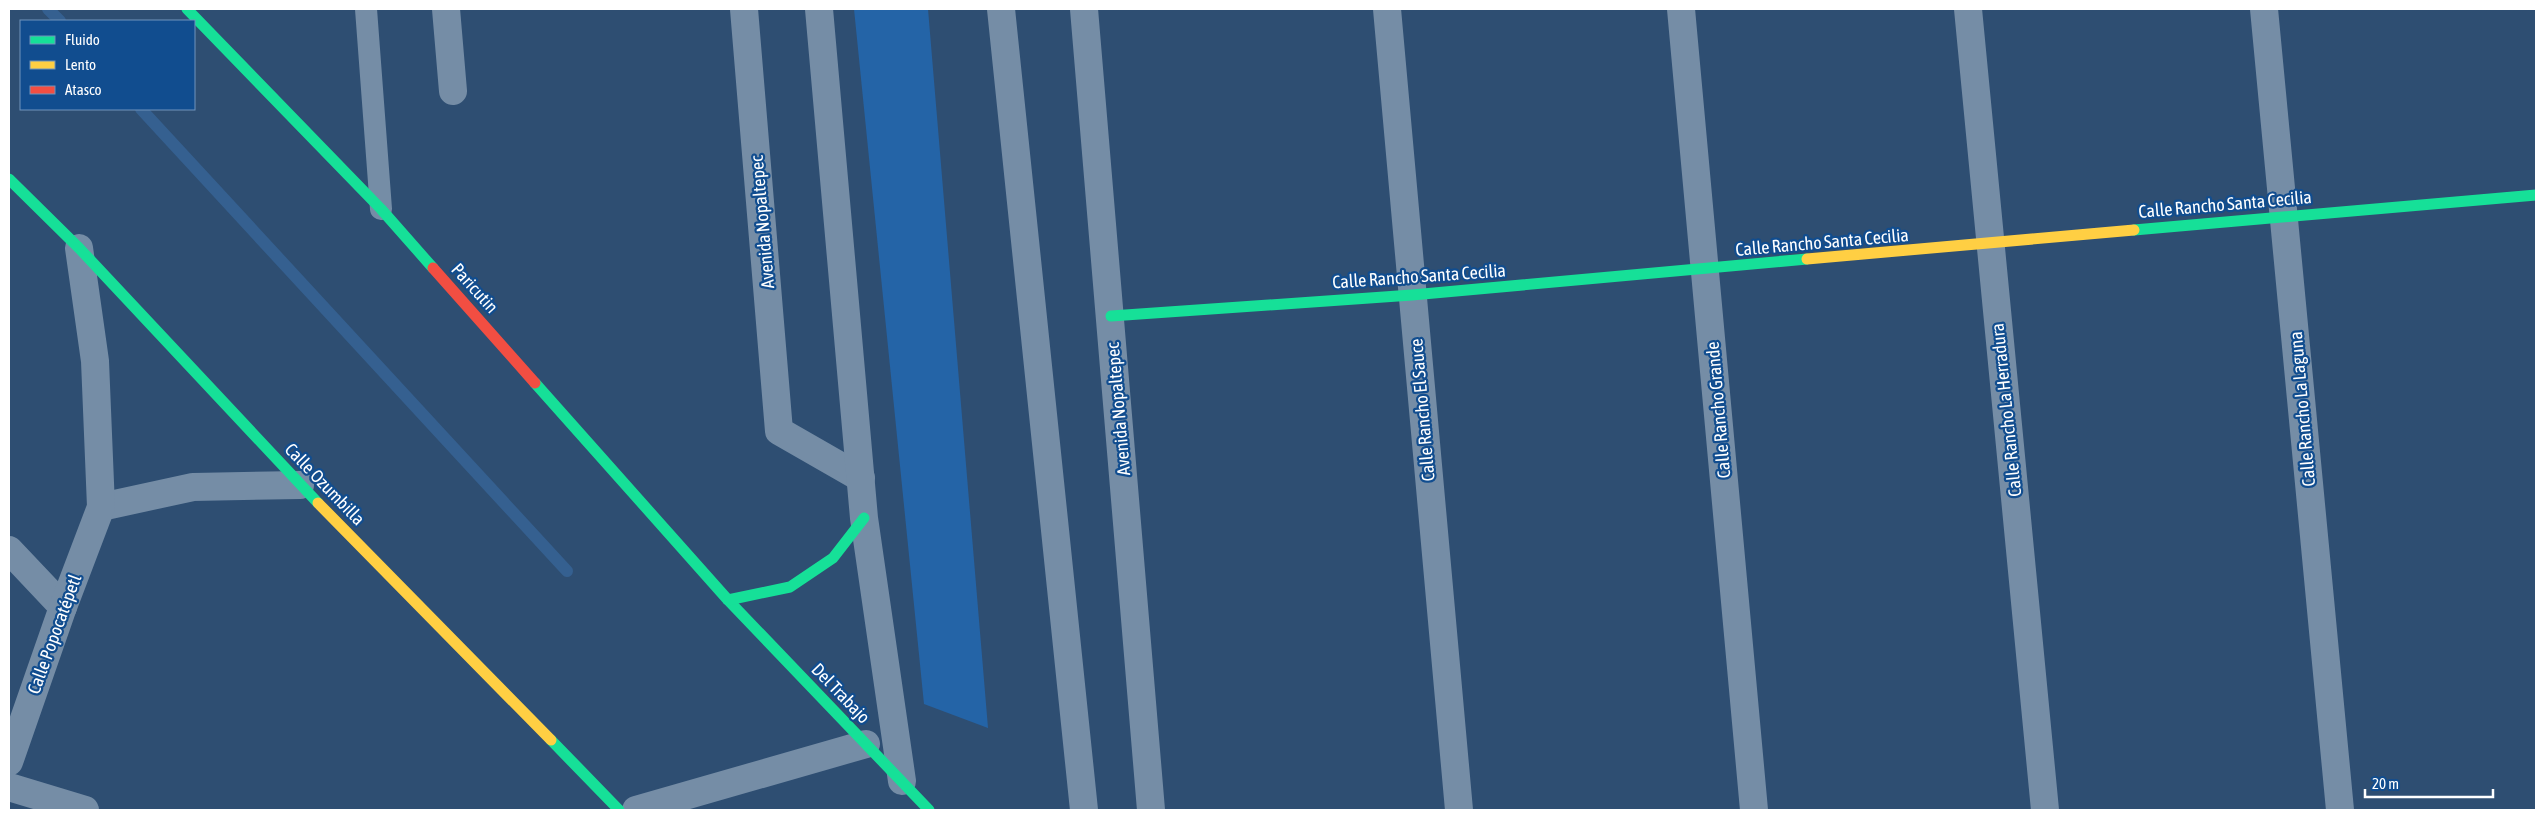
<svg xmlns="http://www.w3.org/2000/svg" width="2545" height="819" viewBox="0 0 2545 819" font-family="'Asap Condensed',sans-serif">
  <style>
    .green { fill: #2464a7 }
    .lines { fill: none; stroke-linecap: round; stroke-linejoin: round }
    .stream { stroke: #356090; stroke-width: 12 }
    .lane { stroke: #758da6; stroke-width: 22 }
    .street { stroke: #758da6; stroke-width: 28 }
    .fast { stroke: #16e098; stroke-width: 11 }
    .slow { stroke: #ffcf43; stroke-width: 11 }
    .jam { stroke: #f24e42; stroke-width: 11 }
    .labels { text-anchor: middle; dominant-baseline: central; stroke-width: 4.5; stroke-linejoin: round; paint-order: stroke }
    .street-label { font-size: 18px; fill: #fff; stroke: #114d8f }
  </style>
  <rect width="100%" height="100%" fill="#2e4e72"/>
  <!-- green -->
  <polygon class="green" points="854,9 928,9 988,728 924,704"/>
  <g class="lines">
    <!-- stream -->
    <g class="stream">
      <polyline points="48,9 60,21"/>
      <polyline points="141,109 567,571"/>
    </g>
    <!-- lane -->
    <polyline class="lane" points="366,9 381,209"/>
    <!-- street -->
    <g class="street">
      <polyline points="446,9 453,91"/>
      <polyline points="744,9 779,431 861,478"/>
      <polyline points="819,9 864,518 902,781"/>
      <polyline points="1001,9 1084,810"/>
      <polyline points="1084,9 1151,810"/>
      <polyline points="1387,9 1459,810"/>
      <polyline points="1681,9 1754,810"/>
      <polyline points="1968,9 2045,810"/>
      <polyline points="2264,9 2340,810"/>
      <polyline points="101,507 193,487 300,485"/>
      <polyline points="9,550 63,607"/>
      <polyline points="9,762 63,607 101,507 95,361 79,248"/>
      <polyline points="9,787 85,810"/>
      <polyline points="636,810 866,744"/>
    </g>
    <!-- fast -->
    <g class="fast">
      <polyline points="187,9 381,209 433,268"/>
      <polyline points="9,179 79,248 318,503"/>
      <polyline points="2134,230 2536,195"/>
      <polyline points="1111,316 1412,295 1807,259"/>
      <polyline points="535,383 728,600 929,810"/>
      <polyline points="728,600 790,587 833,558 864,518"/>
      <polyline points="551,740 619,810"/>
    </g>
    <!-- slow -->
    <g class="slow">
      <polyline points="1807,259 2134,230"/>
      <polyline points="318,503 551,740"/>
    </g>
    <!-- jam -->
    <polyline class="jam" points="433,268 535,383"/>
  </g>
  <g class="labels">
    <!-- street labels -->
    <g class="street-label">
      <text transform="translate(2225 204) rotate(-5)">Calle Rancho Santa Cecilia</text>
      <text transform="translate(762 222) rotate(-95)">Avenida Nopaltepec</text>
      <text transform="translate(1822 242) rotate(-5)">Calle Rancho Santa Cecilia</text>
      <text transform="translate(1419 276) rotate(-4)">Calle Rancho Santa Cecilia</text>
      <text transform="translate(475 288) rotate(48)">Paricutin</text>
      <text transform="translate(1118 409) rotate(-95)">Avenida Nopaltepec</text>
      <text transform="translate(2302 409) rotate(-95)">Calle Rancho La Laguna</text>
      <text transform="translate(1422 410) rotate(-95)">Calle Rancho El Sauce</text>
      <text transform="translate(1718 410) rotate(-95)">Calle Rancho Grande</text>
      <text transform="translate(2006 410) rotate(-96)">Calle Rancho La Herradura</text>
      <text transform="translate(325 484) rotate(46)">Calle Ozumbilla</text>
      <text transform="translate(54 634) rotate(-70)">Calle Popocatépetl</text>
      <text transform="translate(841 693) rotate(46)">Del Trabajo</text>
    </g>
  </g>
  <!-- border -->
  <rect width="2545" height="819" fill="none" stroke="#ffffff" stroke-width="20"/>
  <!-- legend -->
  <rect x="20" y="20" width="175" height="90" fill="#114d8f" stroke="#7094bc"/>
  <rect x="30" y="36" width="25" height="8" fill="#16e098" stroke="#7094bc"/>
  <text x="65" y="45" font-size="15" fill="#ffffff">Fluido</text>
  <rect x="30" y="61" width="25" height="8" fill="#ffcf43" stroke="#7094bc"/>
  <text x="65" y="70" font-size="15" fill="#ffffff">Lento</text>
  <rect x="30" y="86" width="25" height="8" fill="#f24e42" stroke="#7094bc"/>
  <text x="65" y="95" font-size="15" fill="#ffffff">Atasco</text>
  <!-- scale -->
  <path d="M2365 789v8h128v-8" fill="none" stroke="#ffffff" stroke-width="2.5"/>
  <text x="2372" y="789" font-size="15" fill="#ffffff" stroke="#114d8f" stroke-width="4" paint-order="stroke">20 m</text>
</svg>
